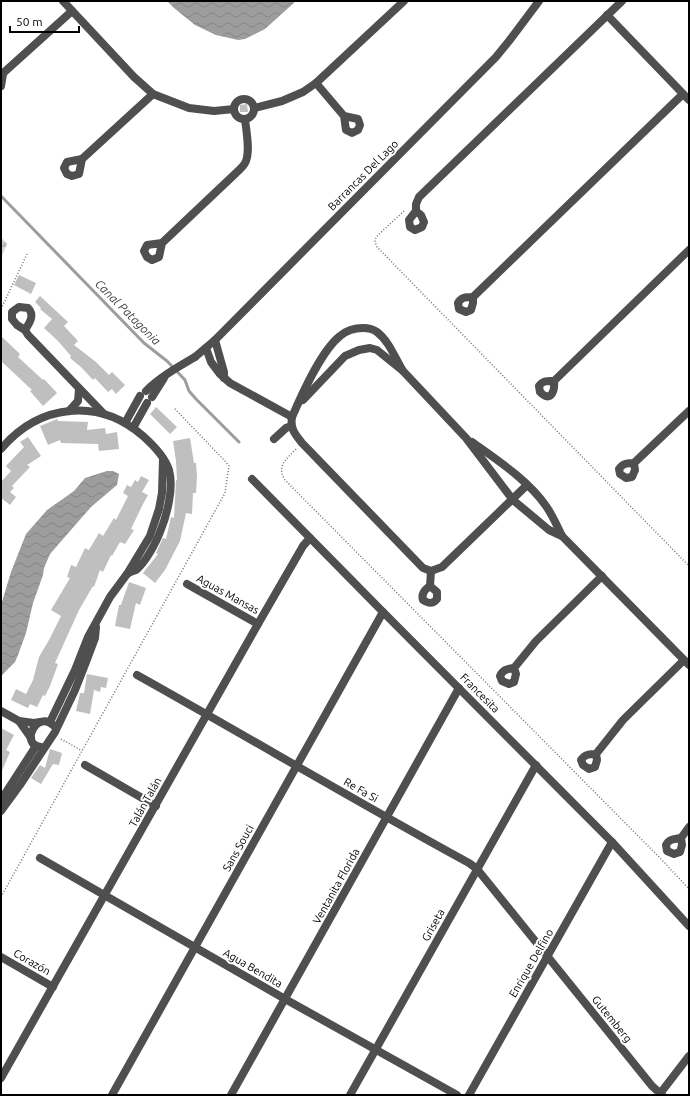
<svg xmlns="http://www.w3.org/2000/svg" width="690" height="1096" viewBox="0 0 690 1096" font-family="Ubuntu,sans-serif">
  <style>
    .forest { fill: url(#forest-firs) }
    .water { fill: url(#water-waves) }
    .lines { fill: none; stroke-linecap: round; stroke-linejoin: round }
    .stream { stroke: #9d9d9d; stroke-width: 3 }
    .building { fill: #bfbfbf }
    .path { stroke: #717171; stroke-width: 1.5; stroke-dasharray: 1 2; stroke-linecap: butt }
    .minor { stroke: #4f4f4f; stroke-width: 8 }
    .tertiary { stroke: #4f4f4f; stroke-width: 8 }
    .labels { text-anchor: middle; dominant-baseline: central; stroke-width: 4; stroke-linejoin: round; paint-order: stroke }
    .street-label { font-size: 11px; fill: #000; stroke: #fff }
    .water-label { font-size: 12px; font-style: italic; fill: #3e3e3e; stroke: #fff }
  </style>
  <defs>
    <pattern id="forest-firs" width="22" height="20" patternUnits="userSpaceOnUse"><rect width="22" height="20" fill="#d6d6d6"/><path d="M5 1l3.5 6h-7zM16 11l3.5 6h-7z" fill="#b6b6b6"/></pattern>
    <pattern id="water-waves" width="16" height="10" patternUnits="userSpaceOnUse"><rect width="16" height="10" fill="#9d9d9d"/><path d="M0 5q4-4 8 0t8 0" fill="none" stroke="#858585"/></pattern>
  </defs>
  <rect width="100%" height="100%" fill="#fff"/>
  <!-- forest -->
  <polygon class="forest" points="1,237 7,244 1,258"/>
  <!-- water -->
  <g class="water">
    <polygon points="167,1 296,1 265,29 245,39 238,40 216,35 195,25 174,8"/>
    <polygon points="107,471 113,471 119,474 117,485 91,507 50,554 44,568 43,575 33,603 26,633 18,655 15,662 1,676 1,605 11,572 26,534 47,510 74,491 85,478"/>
  </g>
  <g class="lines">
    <!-- stream -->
    <polyline class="stream" points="1,196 144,343 167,361 185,380 189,391 196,399 239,442"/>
  </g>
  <!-- building -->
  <g class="building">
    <polygon points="247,104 248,112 240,112 240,105"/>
    <polygon points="19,275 36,283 31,294 14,285"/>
    <polygon points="40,296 68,322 64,326 78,341 74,345 96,362 109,375 112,372 125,385 116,394 112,389 108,392 95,378 93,380 82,368 70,358 71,356 58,341 44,328 52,319 40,309 41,308 35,302"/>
    <polygon points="1,336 20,354 18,357 43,380 44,379 57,393 43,406 30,391 32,390 1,361"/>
    <polygon points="156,407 177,427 170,434 150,414"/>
    <polygon points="57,419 58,421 88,422 87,430 105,428 106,434 117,432 119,449 99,451 98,444 61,443 60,440 48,445 40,426"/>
    <polygon points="28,437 41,456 27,465 30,467 12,486 14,488 10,492 16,497 10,505 1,498 1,482 11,471 6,466 24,447 20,442"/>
    <polygon points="190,438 194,463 196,463 197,476 196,493 193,493 192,514 186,513 180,541 165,570 155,583 143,573 158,554 156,553 163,538 166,539 171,517 174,518 176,480 177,480 176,461 173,441"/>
    <polygon points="141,476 149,480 142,492 148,495 143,504 131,529 134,530 125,544 120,542 112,556 111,555 103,572 100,570 94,587 93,586 79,610 55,663 58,664 50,686 45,696 43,695 37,707 30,704 28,708 11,700 16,689 26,694 33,680 39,657 49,640 61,616 51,610 70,578 67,577 71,565 76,567 85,548 89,550 99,533 103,536 114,518 116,520 128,496 123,493 127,485 131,487 135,480 138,482"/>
    <polygon points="129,582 146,588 140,605 136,603 130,629 115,626 119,605 121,605"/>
    <polygon points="87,674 108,678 106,688 101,687 100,692 94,690 90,714 76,711 80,693 84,693"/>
    <polygon points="1,728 14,735 6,750 10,752 1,773"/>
    <polygon points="50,749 62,753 59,765 53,764 41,784 31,778 40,765 45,768"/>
  </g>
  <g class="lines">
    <!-- path -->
    <g class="path">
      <polyline points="404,211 376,237 375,242 377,247 689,566"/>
      <polyline points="1,309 27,254"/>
      <path d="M296 449C287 459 277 464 284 479L661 859 689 889"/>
      <polyline points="61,739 82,751"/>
      <polyline points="1,897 225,493 229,466 226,462 174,408"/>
    </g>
    <!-- minor -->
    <g class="minor">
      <polyline points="63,1 134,77 153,94 189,108 214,111 234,109"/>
      <polyline points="607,15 689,100"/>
      <polyline points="1,75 72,11"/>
      <polyline points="316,83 344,116 346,130 352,133 358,130 360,125 358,119 344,116"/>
      <polyline points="1,86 3,74"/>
      <circle cx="244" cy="109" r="10"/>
      <polyline points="254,108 282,101 303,92 316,83 404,1"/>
      <polyline points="82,159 79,174 72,176 67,174 64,168 67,162 82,159 153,94"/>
      <polyline points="416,211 421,215 424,222 422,227 415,230 410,227 409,220 416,211 416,204 419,197 622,1"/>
      <path d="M162 243 159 257 152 260 147 257 144 251 147 245 162 243 236 173C239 170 243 167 245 163 251 153 246 130 245 119"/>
      <path d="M473 297V303L471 310 466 312 459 309 458 303C461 297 466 297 473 297L683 94"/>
      <path d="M25 330C30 322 35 315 28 308L19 307 12 312V319L17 325 25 330 28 335 104 414"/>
      <polyline points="215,340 224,372 224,378"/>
      <polyline points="206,348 211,362 220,374 230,383 292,417"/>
      <path d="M403 371C395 358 389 341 377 332 373 329 368 328 363 328 355 328 347 330 340 336 321 351 302 394 292 417 290 429 295 434 302 443L423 568 431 571 430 586"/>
      <path d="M554 381C555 391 551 403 540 392L539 386C543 380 548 381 554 381L689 250"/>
      <path d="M146 391C160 377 178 367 195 357"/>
      <polyline points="152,397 164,378"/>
      <polyline points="303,400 345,356 359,350 370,348 377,350 403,371 466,438 513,500 549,530 562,536"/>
      <polyline points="69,411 78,401 79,389"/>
      <polyline points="125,423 140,396"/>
      <polyline points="133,428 147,403"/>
      <polyline points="274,439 286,428 291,426"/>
      <path d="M472 442C497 460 528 480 546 506 553 516 557 526 562 536L689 665"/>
      <path d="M1 449C39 404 98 397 143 436 152 444 165 457 169 470 174 488 167 515 160 532 156 543 145 563 136 570 133 571 130 572 127 574"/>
      <path d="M634 463 635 470 632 477 626 478 620 474 619 469C623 463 628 463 634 463L689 411"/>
      <polyline points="252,479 383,612 612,842 689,926"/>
      <polyline points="431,571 442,567 527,485"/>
      <polyline points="187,584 258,624"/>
      <path d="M430 586 437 592V599C433 604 429 604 423 600 421 594 424 590 430 586Z"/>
      <path d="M514 668 516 674 514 682 509 684 502 681 500 676C503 669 508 669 514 668L536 641 602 576"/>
      <path d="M137 675C248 737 357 802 469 863L477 869 652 1086 662 1095"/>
      <polyline points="1,711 19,721"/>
      <polyline points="50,722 75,670 88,637 110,597 127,574 150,536 159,509 162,493 163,459"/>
      <polyline points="31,738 19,721 34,723 40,722"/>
      <path d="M41 747C19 745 37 710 53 725"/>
      <path d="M596 754C590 754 585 754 581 760L583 765 589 769 595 767 597 760 596 754 623 720 684 660"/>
      <polyline points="85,765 156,806"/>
      <polyline points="1,800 36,746"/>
      <polyline points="1,811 20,785 55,732 75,690 86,662 95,638 96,627"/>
      <path d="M681 838C674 839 669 839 666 845L667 851 674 854 680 852 682 845 681 838 689 827"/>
      <polyline points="40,858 285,999 457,1095"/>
      <polyline points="1,957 53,987"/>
      <polyline points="1,1078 258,624 303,546 310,538"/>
      <polyline points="112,1095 383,612"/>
      <polyline points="231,1095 459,688"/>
      <polyline points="350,1095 536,765"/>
      <polyline points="469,1095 612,842"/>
      <polyline points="659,1095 689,1056"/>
    </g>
    <!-- tertiary -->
    <polyline class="tertiary" points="195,357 215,340 496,57 509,41 539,1"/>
  </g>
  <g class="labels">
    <!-- street labels -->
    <g class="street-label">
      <text transform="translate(363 175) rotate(-45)">Barrancas Del Lago</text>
      <text transform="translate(228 594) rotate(29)">Aguas Mansas</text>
      <text transform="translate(480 693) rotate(45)">Francesita</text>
      <text transform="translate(361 790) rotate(30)">Re Fa Si</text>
      <text transform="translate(145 802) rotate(-61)">Talán Talán</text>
      <text transform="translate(238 848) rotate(-61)">Sans Souci</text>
      <text transform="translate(336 886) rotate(-61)">Ventanita Florida</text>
      <text transform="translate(433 925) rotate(-61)">Griseta</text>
      <text transform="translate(32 962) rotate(30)">Corazón</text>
      <text transform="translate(531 963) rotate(-60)">Enrique Delfino</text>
      <text transform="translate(253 968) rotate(30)">Agua Bendita</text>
      <text transform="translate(612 1019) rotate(51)">Gutemberg</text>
    </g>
    <!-- water labels -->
    <g class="water-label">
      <text transform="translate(128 312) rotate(45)">Canal Patagonia</text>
    </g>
  </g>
  <!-- border -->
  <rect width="690" height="1096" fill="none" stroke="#000000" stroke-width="4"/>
  <!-- scale -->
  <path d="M10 26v6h69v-6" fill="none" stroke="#000000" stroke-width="2"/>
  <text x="16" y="26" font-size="12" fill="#000000" stroke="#ffffff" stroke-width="3" paint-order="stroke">50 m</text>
</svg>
